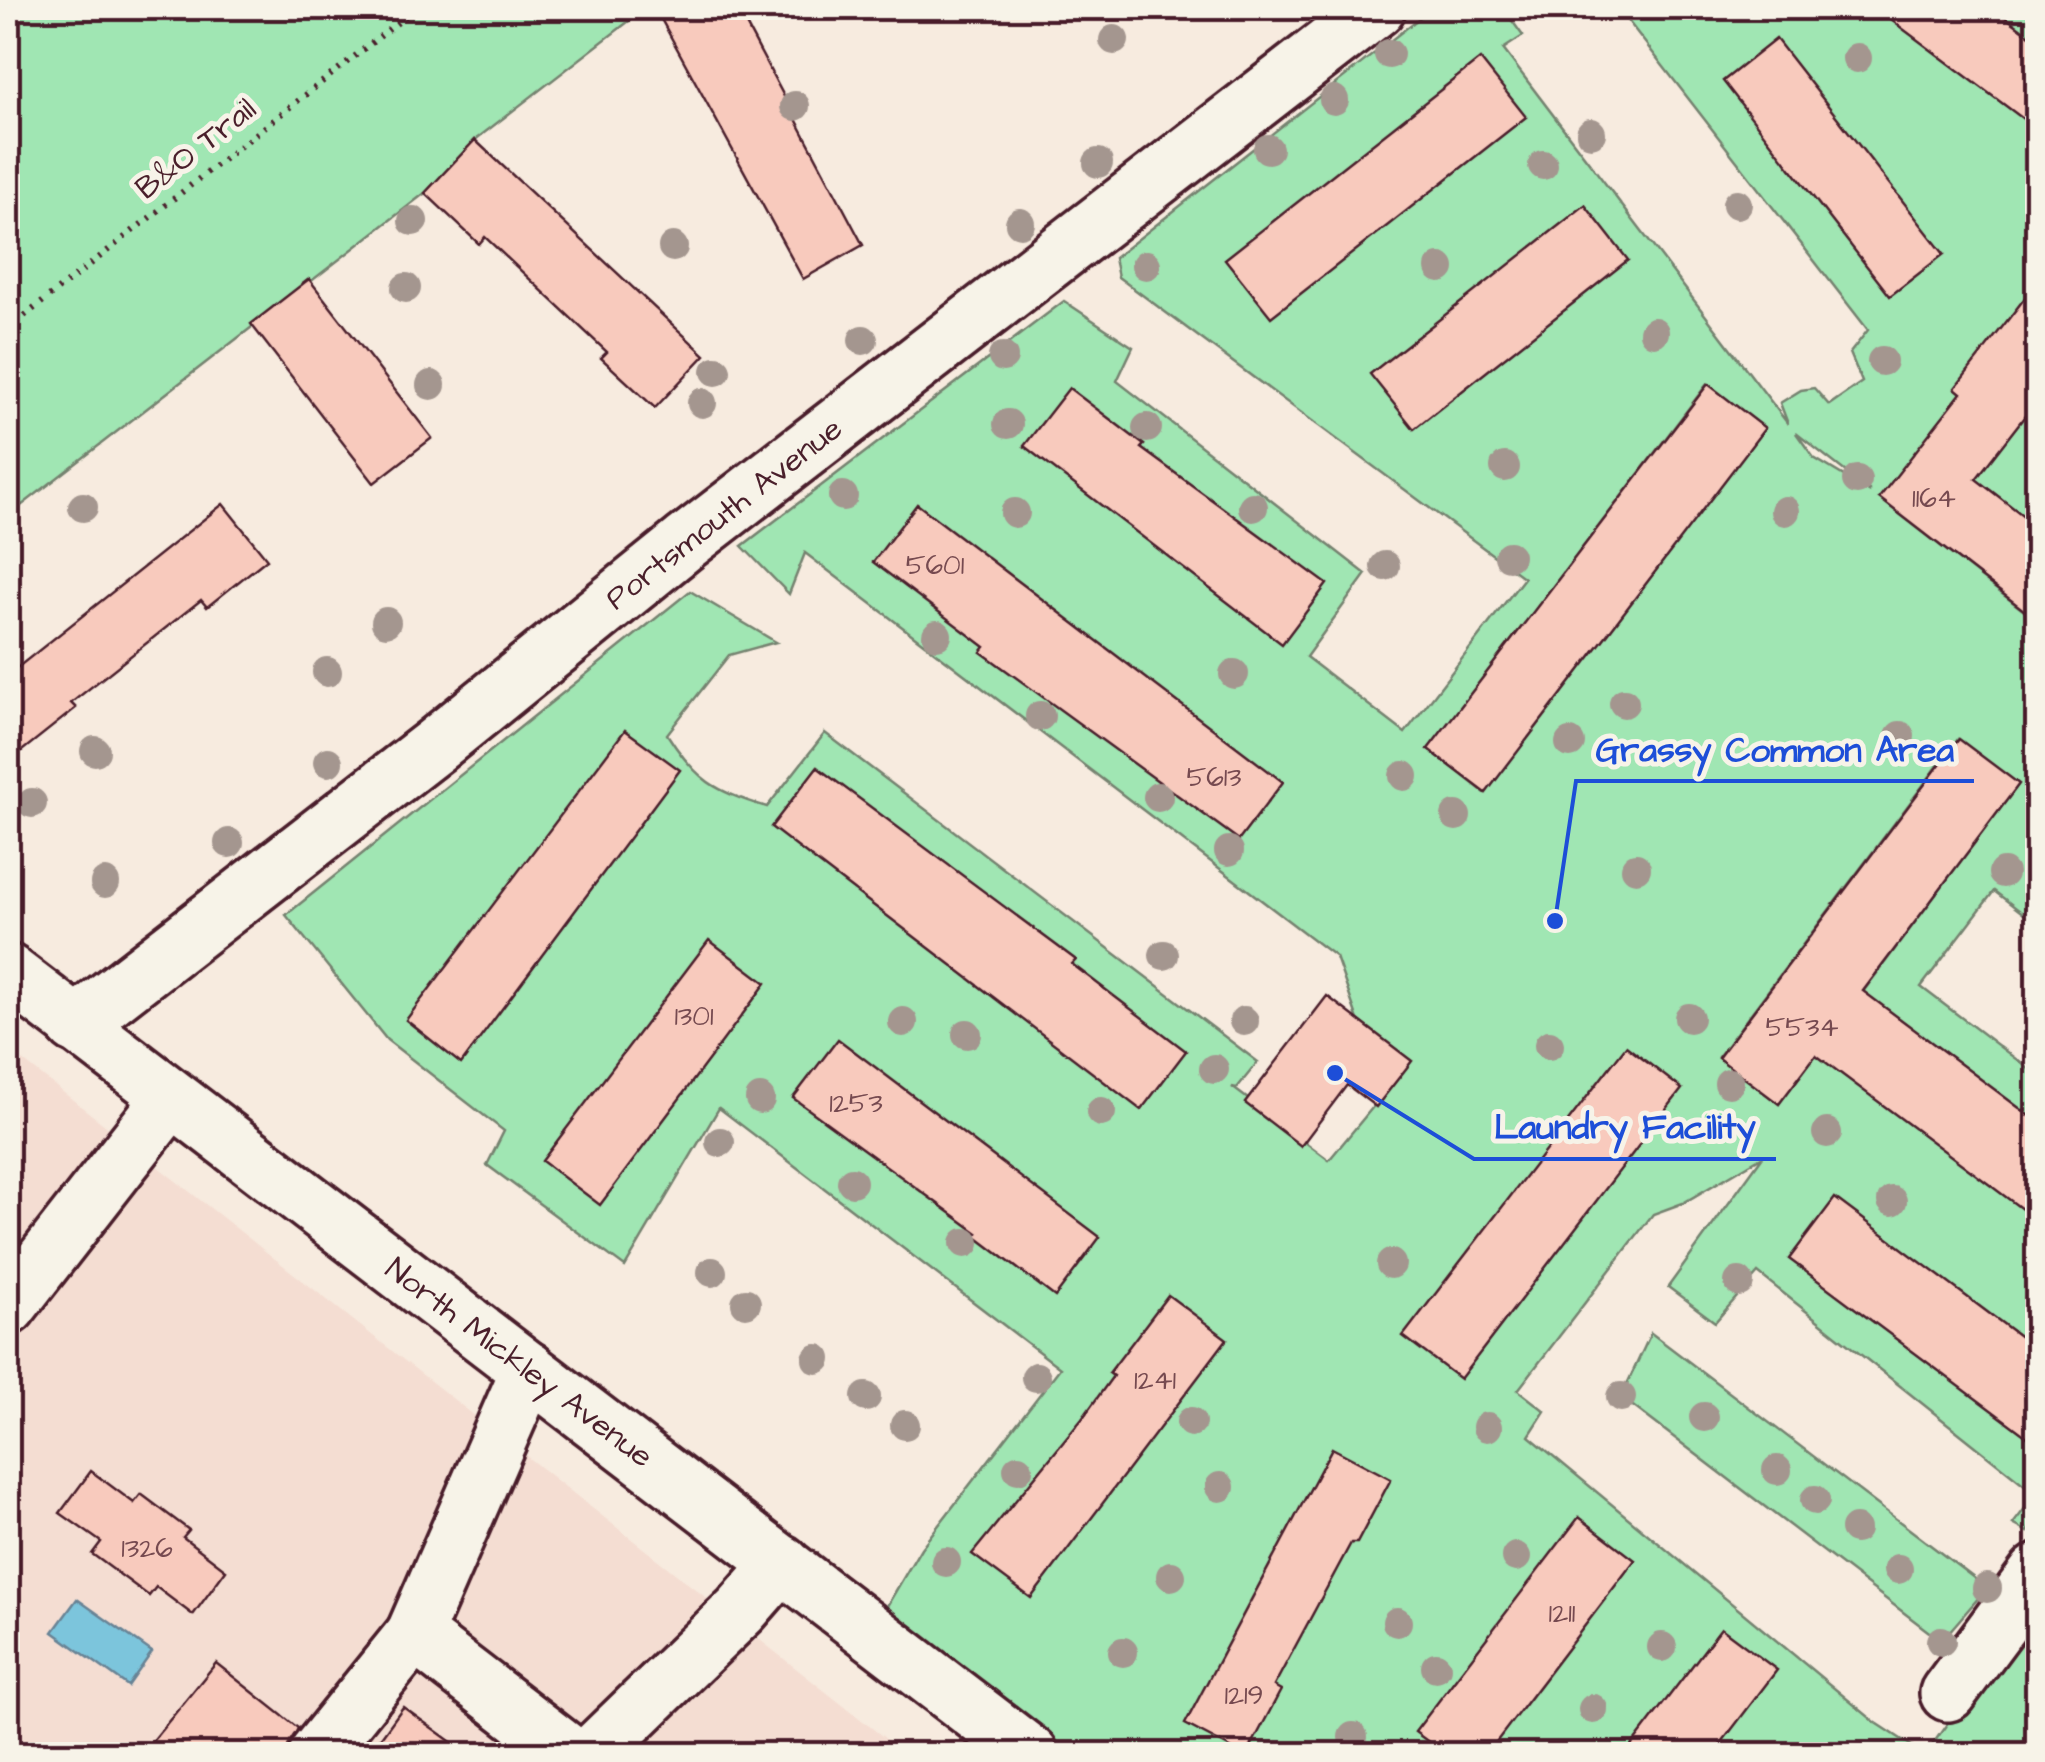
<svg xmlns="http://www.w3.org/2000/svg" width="2045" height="1762" viewBox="0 0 2045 1762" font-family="'Architects Daughter',sans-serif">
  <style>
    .built { fill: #f4ddd2 }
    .green { fill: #a0e6b3; stroke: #75826f; stroke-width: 2.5; fill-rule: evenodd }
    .water { fill: #7cc5dc; stroke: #688395; stroke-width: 2.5 }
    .building { fill: #f8cabd; stroke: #4a1f2b; stroke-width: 2.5 }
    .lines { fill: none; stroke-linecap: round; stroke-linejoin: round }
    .minor-casing { stroke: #4a1f2b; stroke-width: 62 }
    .path { stroke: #4a1f2b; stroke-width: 6; stroke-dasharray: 2.5 8; stroke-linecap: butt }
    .minor { stroke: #f7f3e8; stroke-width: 55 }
    .tree { fill: #a4968f }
    .labels { text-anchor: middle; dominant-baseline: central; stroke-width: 10; stroke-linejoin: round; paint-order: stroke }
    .number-label { font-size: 28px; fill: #764a50 }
    .street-label { font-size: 32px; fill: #4a1f2b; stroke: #f7f3e8 }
    .leader { fill: none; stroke: #1d4ed8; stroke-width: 4 }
    .callout-dot { fill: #1d4ed8; stroke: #f7f3e8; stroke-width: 4 }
    .callout-label { font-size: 35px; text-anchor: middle; font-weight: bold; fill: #1d4ed8; stroke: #f7f3e8; stroke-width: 10; stroke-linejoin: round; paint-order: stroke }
  </style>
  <rect width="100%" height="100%" fill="#f7ebdf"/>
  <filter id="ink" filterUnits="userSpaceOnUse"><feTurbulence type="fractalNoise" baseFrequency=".01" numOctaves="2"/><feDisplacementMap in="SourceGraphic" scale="20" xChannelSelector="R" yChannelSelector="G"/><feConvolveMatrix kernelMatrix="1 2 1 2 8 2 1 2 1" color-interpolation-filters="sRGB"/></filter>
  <g filter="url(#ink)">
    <!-- built -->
    <polygon class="built" points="8,1049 905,1754 8,1754"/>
    <!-- green -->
    <g class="green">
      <polygon points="8,8 646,8 475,140 425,193 8,516"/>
      <path d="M1432 8H1503L1523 36 1503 49 1788 424 1780 403 1801 390 1814 388 1829 405 1862 382 1850 353 1868 330 1618 8H2037V527L1879 498 2037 621V924L1994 891 1921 987 2037 1075V1519L2028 1532 2013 1524 2036 1494 1758 1273 1715 1322 1668 1287 1763 1156 1683 1203 1653 1214 1518 1390 1545 1411 1529 1436 1875 1722 1924 1754H1060L881 1616 921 1548 1060 1368 719 1108 625 1267 487 1165 504 1131 387 1040 286 915 690 591 776 642 729 655 667 734C696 780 715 792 767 807L825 733 1258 1062 1237 1088 1232 1087 1329 1160 1411 1061 1358 1020 1336 957 805 553 789 594 742 546 1064 301 1133 347 1117 381 1366 574 1306 657 1405 733 1524 578 1118 277 1114 258ZM1707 384 1764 428 1485 793 1429 749ZM1796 433 1869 490V491L1814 458ZM1958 739 2018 785 1779 1104 1718 1057Z"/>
      <polygon points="1651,1333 1987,1588 1941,1641 1621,1397"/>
      <polygon points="2037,1594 2037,1754 1926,1754"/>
    </g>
    <!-- water -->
    <polygon class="water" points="77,1599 152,1652 128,1686 53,1632"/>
    <!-- building -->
    <g class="building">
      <polygon points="655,8 737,8 863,245 803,279"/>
      <polygon points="1875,8 1993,8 2038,41 2038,130"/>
      <polygon points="1776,39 1944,254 1890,296 1723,81"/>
      <polygon points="1480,59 1526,117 1271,317 1225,259"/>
      <polygon points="475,140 705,355 655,408 601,358 607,352 485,237 479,244 425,193"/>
      <polygon points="1585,205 1628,260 1414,429 1370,374"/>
      <polygon points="309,279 432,438 374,483 251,324"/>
      <polygon points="2038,281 2038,399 1976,479 2038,527 2038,621 1879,498 1961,393 1955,388"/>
      <polygon points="1708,384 1765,428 1486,793 1428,749"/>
      <polygon points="1069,388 1144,445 1141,448 1327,584 1282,644 1024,446"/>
      <polygon points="223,504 267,559 207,607 201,600 71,703 76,708 8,762 8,675"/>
      <polygon points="917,504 1283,782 1239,840 981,652 985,647 873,562"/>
      <polygon points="625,730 680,770 461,1064 406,1020"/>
      <polygon points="1959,739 2019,784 1863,991 2038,1122 2038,1221 1816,1055 1779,1104 1718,1058"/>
      <polygon points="817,767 1076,960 1072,964 1186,1051 1141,1110 771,827"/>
      <polygon points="709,940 766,983 600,1205 542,1161"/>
      <polygon points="1327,996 1412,1061 1376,1107 1347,1085 1301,1146 1245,1103"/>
      <polygon points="838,1039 1100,1237 1055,1297 975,1236 978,1233 793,1098"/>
      <polygon points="1626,1046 1682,1089 1460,1379 1403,1336"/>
      <polygon points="1835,1198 2038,1350 2038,1445 1789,1259"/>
      <polygon points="1168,1295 1227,1339 1031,1598 972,1554 1082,1419 1113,1376 1109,1373"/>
      <polygon points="1332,1448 1391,1479 1357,1543 1351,1543 1274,1686 1281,1690 1247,1754 1242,1754 1185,1724"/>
      <polygon points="91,1471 134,1503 141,1494 189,1530 183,1537 226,1570 193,1615 156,1587 149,1596 92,1554 101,1542 60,1513"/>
      <polygon points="1579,1517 1635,1560 1487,1754 1445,1754 1415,1732"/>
      <polygon points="1721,1628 1777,1670 1713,1754 1625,1754"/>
      <polygon points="216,1663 298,1728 286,1753 142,1754"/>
      <polygon points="403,1707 468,1754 369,1754"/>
    </g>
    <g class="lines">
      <!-- minor casing -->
      <g class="minor-casing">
        <g id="minor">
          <polyline points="8,972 1030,1754"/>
          <polyline points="75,1025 436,745 685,543 1377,8"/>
          <polyline points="8,1307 171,1098"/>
          <polyline points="529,1370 414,1634 570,1754"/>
          <polyline points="1948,1693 2038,1572"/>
          <polyline points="317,1754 414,1634"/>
          <polyline points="592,1754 741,1610 782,1563"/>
        </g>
      </g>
      <!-- path -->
      <polyline class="path" points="8,329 416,8"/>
      <!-- minor -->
      <use href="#minor" class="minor"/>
    </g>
    <!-- trees -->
    <g class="tree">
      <circle cx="1114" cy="40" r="15"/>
      <circle cx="1389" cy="54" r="15"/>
      <circle cx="1857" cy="58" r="15"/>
      <circle cx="1334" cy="100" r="15"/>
      <circle cx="795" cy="106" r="15"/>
      <circle cx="1591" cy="133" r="15"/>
      <circle cx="1268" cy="149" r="15"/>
      <circle cx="1098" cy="163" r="15"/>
      <circle cx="1543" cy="165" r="15"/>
      <circle cx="1737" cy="204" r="15"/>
      <circle cx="413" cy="221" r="15"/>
      <circle cx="1020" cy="223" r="15"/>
      <circle cx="673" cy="247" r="15"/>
      <circle cx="1146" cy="265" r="15"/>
      <circle cx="1440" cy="268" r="15"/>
      <circle cx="406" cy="288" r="15"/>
      <circle cx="1654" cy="332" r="15"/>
      <circle cx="863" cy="340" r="15"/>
      <circle cx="1003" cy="357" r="15"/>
      <circle cx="1882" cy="361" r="15"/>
      <circle cx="716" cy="371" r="15"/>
      <circle cx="431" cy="385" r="15"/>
      <circle cx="702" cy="403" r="15"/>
      <circle cx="1008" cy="424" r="15"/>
      <circle cx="1147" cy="428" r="15"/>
      <circle cx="1505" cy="467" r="15"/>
      <circle cx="1857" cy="480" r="15"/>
      <circle cx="843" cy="496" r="15"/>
      <circle cx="83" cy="507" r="15"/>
      <circle cx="1253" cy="507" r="15"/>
      <circle cx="1785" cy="511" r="15"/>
      <circle cx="1015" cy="513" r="15"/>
      <circle cx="1509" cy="556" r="15"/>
      <circle cx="1385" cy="566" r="15"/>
      <circle cx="386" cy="622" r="15"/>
      <circle cx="937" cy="635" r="15"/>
      <circle cx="327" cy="672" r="15"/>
      <circle cx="1234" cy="674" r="15"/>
      <circle cx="1624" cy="703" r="15"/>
      <circle cx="1040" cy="716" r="15"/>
      <circle cx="1900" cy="736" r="15"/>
      <circle cx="1570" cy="743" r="15"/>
      <circle cx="95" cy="751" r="15"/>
      <circle cx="328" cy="762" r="15"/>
      <circle cx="1404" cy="776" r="15"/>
      <circle cx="1158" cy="797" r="15"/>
      <circle cx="32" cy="803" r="15"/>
      <circle cx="1456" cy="816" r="15"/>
      <circle cx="229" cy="843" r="15"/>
      <circle cx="1229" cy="851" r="15"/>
      <circle cx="1636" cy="868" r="15"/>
      <circle cx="2003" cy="873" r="15"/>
      <circle cx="105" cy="883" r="15"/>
      <circle cx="1164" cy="955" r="15"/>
      <circle cx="1689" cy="1018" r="15"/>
      <circle cx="1244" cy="1021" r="15"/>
      <circle cx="903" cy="1022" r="15"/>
      <circle cx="967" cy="1034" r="15"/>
      <circle cx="1549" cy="1045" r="15"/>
      <circle cx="1214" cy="1069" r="15"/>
      <circle cx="1729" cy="1083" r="15"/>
      <circle cx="760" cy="1099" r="15"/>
      <circle cx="1101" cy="1112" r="15"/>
      <circle cx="1827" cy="1133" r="15"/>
      <circle cx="720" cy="1142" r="15"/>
      <circle cx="852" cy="1182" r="15"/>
      <circle cx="1892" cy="1201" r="15"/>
      <circle cx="965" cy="1243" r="15"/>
      <circle cx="1391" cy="1264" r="15"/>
      <circle cx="712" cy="1272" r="15"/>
      <circle cx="1739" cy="1282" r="15"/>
      <circle cx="746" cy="1303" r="15"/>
      <circle cx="817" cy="1359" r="15"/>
      <circle cx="1036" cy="1377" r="15"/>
      <circle cx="866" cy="1397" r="15"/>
      <circle cx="1621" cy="1397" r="15"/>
      <circle cx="1704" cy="1417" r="15"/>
      <circle cx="1191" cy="1422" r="15"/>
      <circle cx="905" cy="1425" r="15"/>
      <circle cx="1487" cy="1427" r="15"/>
      <circle cx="1018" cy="1469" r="15"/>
      <circle cx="1777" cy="1470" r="15"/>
      <circle cx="1220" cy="1487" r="15"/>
      <circle cx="1815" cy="1500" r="15"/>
      <circle cx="1855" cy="1529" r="15"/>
      <circle cx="1516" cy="1557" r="15"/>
      <circle cx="946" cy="1562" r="15"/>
      <circle cx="1898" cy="1569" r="15"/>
      <circle cx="1171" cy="1576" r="15"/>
      <circle cx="1987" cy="1588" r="15"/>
      <circle cx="1397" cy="1622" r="15"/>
      <circle cx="1941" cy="1641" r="15"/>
      <circle cx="1662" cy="1647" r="15"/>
      <circle cx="1123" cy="1652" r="15"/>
      <circle cx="1436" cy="1667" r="15"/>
      <circle cx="1593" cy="1709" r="15"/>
      <circle cx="1353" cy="1737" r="15"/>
    </g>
  </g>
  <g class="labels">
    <!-- number labels -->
    <g class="number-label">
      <text x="1934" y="498">1164</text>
      <text x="935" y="565">5601</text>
      <text x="1214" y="777">5613</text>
      <text x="694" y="1016">1301</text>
      <text x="1802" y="1027">5534</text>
      <text x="856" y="1103">1253</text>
      <text x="1155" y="1380">1241</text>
      <text x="147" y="1548">1326</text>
      <text x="1562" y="1613">1211</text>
      <text x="1244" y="1695">1219</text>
    </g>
    <!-- street labels -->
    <g class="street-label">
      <text transform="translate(196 149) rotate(-38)">B&amp;O Trail</text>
      <text transform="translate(724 514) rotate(-38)">Portsmouth Avenue</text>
      <text transform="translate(519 1363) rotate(37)">North Mickley Avenue</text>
    </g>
  </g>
  <!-- callouts -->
  <path class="leader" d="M1555 921L1576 781H1974M1335 1073L1474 1159H1776"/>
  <g class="callout-dot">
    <circle cx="1555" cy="921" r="10"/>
    <circle cx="1335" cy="1073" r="10"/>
  </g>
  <g class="callout-label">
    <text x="1775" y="761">Grassy Common Area</text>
    <text x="1625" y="1138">Laundry Facility</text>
  </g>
  <!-- margin -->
  <rect width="2045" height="1762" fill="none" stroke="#f7f3e8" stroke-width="40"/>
  <rect x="20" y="20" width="2005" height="1722" fill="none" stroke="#4a1f2b" stroke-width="4" filter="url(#ink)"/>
</svg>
